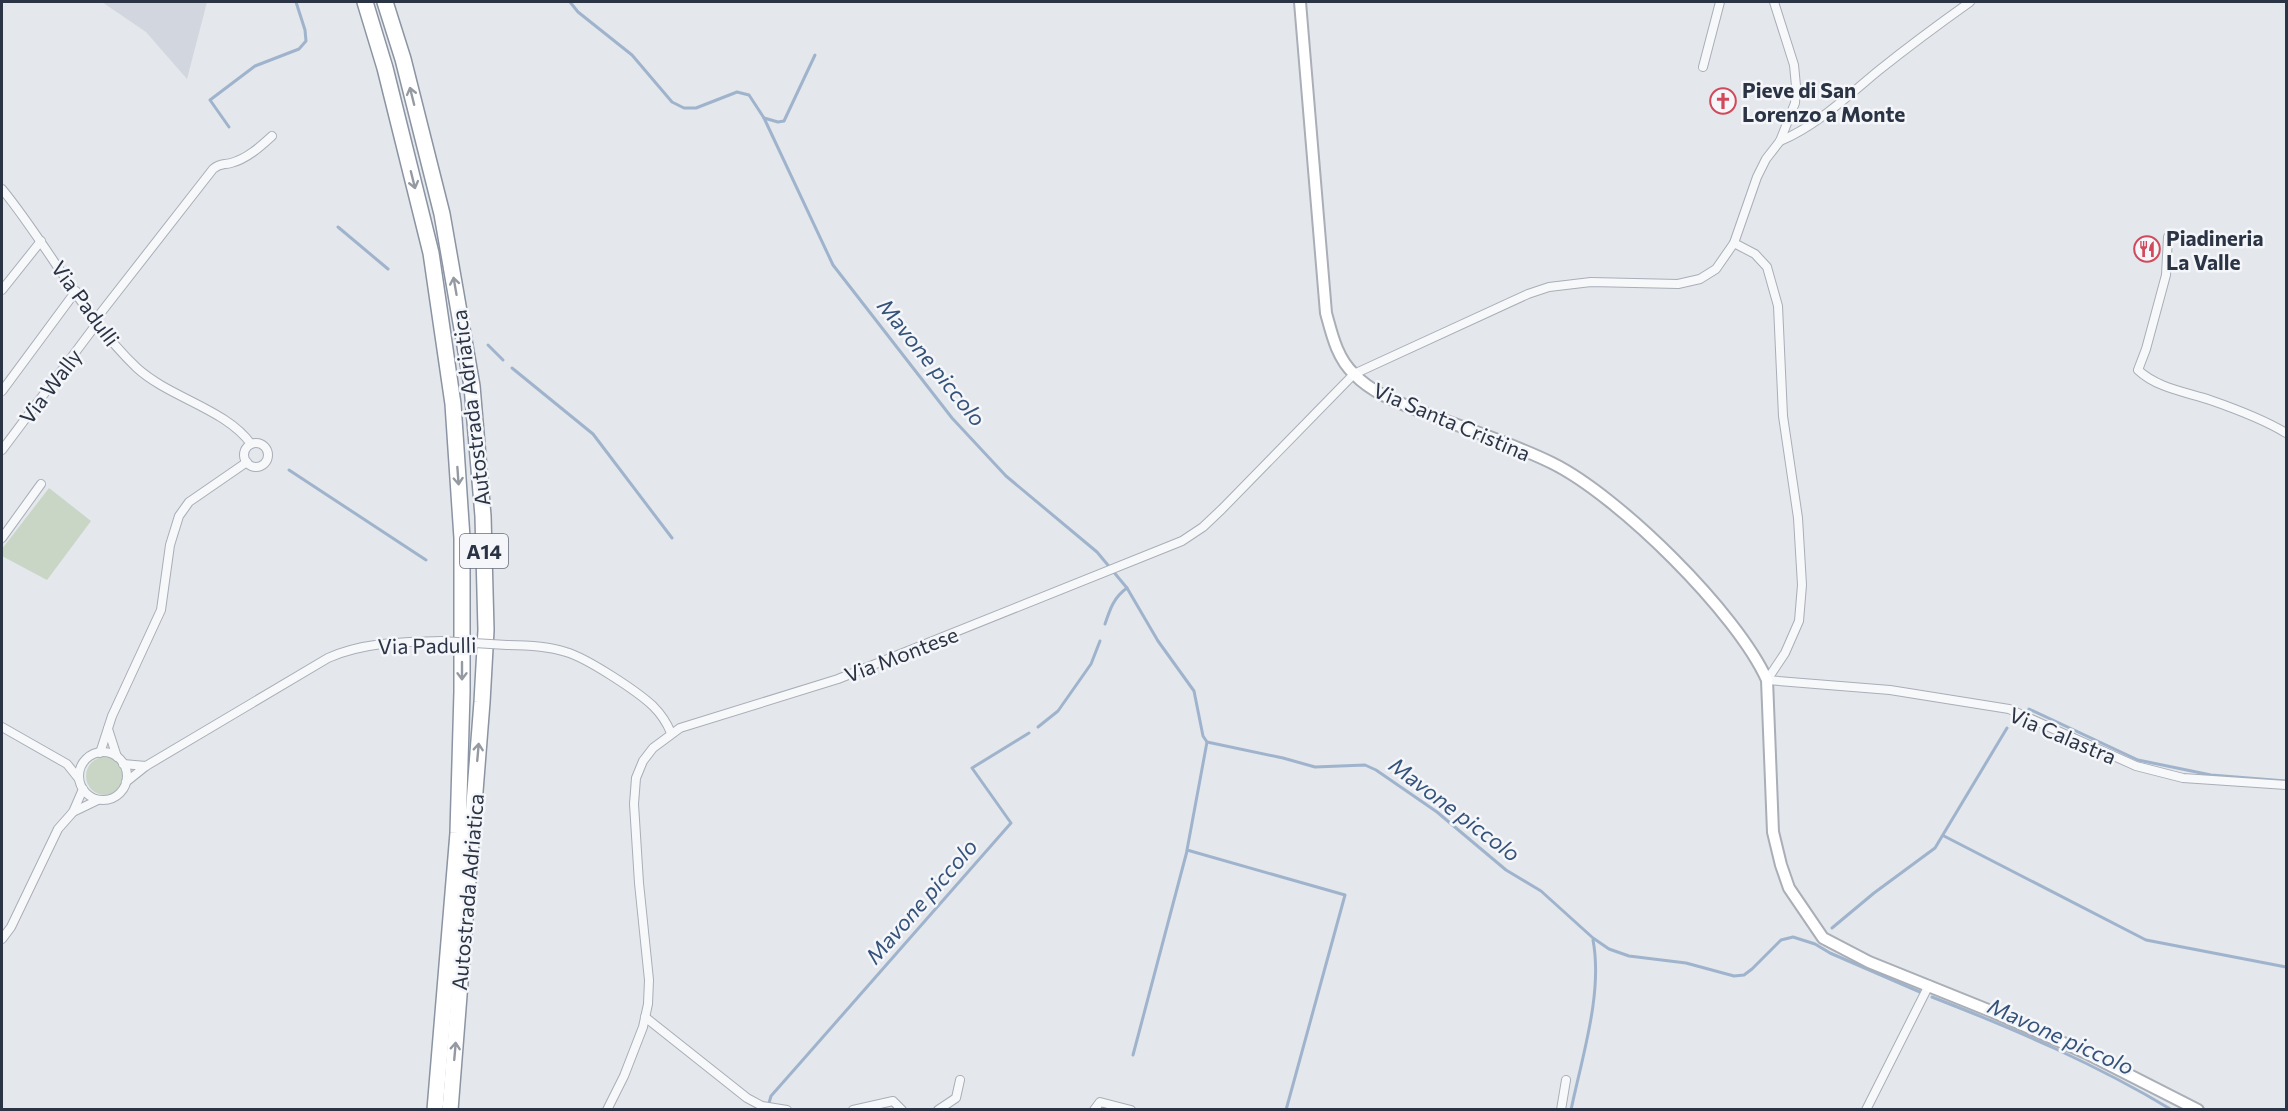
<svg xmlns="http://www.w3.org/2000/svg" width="2288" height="1111" viewBox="0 0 2288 1111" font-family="Commissioner,sans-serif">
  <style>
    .built { fill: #d2d6de }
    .green { fill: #c9d6c5 }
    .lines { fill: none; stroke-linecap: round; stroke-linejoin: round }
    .stream { stroke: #9fb4cc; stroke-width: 3 }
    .street-casing { stroke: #a9aeb7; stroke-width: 10 }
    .secondary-casing { stroke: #a9aeb7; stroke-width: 14 }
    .highway-casing { stroke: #8b94a3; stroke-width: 18 }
    .street { stroke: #f7f8fa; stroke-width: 8 }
    .secondary { stroke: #fff; stroke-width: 10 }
    .highway { stroke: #fff; stroke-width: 15 }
    .street-bridge-casing { stroke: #a9aeb7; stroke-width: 10; stroke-linecap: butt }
    .street-bridge { stroke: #f7f8fa; stroke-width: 8 }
    .oneway { stroke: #959aa2 }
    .labels { text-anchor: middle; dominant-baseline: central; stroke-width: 5; stroke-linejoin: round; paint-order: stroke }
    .shield { fill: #f4f6f9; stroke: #676e7b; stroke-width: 1.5 }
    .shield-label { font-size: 20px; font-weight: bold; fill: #2b3445 }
    .poi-label { font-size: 21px; font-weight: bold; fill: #2b3445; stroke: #f4f6f9; text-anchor: start }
    .street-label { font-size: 21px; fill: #2b3445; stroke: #f4f6f9 }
    .water-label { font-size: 22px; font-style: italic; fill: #34527a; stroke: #f4f6f9 }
  </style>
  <rect width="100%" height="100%" fill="#e4e7ec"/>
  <!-- built -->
  <polygon class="built" points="102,2 207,2 187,79 146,32"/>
  <!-- green -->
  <g class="green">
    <polygon points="49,488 91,521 47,580 2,556 2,549"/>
    <circle cx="105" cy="776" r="19"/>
  </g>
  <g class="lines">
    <!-- stream -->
    <g class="stream">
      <polyline points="570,2 578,12 632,55 672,102 684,108 696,108 737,92 749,95 764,118 833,265 952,418 1006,476 1097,552 1127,588 1158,641 1194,691 1203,736 1207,742 1283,758 1315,767 1365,765 1376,770 1437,812 1506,870 1541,891 1593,938 1609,949 1629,956 1686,963 1734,976 1744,975 1752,969 1781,940 1793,937 1815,944 1830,953 1920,992"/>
      <polyline points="764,118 778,122 784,121 815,55"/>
      <polyline points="229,127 210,100 255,66 299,49 306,41 305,30 296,2"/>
      <polyline points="338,227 388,269"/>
      <polyline points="488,345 503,360"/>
      <polyline points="512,368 593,434 672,538"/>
      <polyline points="289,470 426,560"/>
      <path d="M1105 624C1110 609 1114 597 1127 588"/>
      <polyline points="2029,709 2138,760 2211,775 2286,781"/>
      <polyline points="1038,727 1058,711 1091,664 1100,641"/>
      <polyline points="1207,742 1187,850 1345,895 1286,1110"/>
      <polyline points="1944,836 2146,940 2286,967"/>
      <polyline points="1832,928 1874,893 1935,848 2007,728"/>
      <path d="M1932 997C2014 1029 2096 1064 2172 1110"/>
      <polyline points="1133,1055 1187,851"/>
      <polyline points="769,1103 771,1096 801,1062 1011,823 972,768 1029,733"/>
      <path d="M1571 1110C1582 1057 1603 993 1593 940"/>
    </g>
    <!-- street casing -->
    <g class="street-casing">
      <g id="street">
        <polyline points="1703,67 1720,2"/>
        <path d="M1780 141C1815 127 1849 95 1878 71 1908 47 1939 24 1970 2"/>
        <path d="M2 189C48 245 85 319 137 368 170 398 226 409 251 444"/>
        <path d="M2168 237 2166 275 2146 349 2138 370C2157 388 2186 392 2210 400 2236 409 2263 419 2286 433"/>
        <polyline points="1734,243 1755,254 1767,267 1778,306 1783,416 1798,518 1802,585 1799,621 1785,653 1767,680"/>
        <polyline points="2,290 41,241"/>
        <path d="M96 319 213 169C220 163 223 165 231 163 247 159 261 146 272 136"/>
        <polyline points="2,391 76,291"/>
        <circle cx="256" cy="455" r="12"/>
        <polyline points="2,450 98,322"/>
        <polyline points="2,538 41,484"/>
        <path d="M507 645C527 645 547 646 566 652 587 658 637 691 653 706 661 714 667 723 671 733"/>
        <polyline points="1767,680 1890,690 2009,709 2136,766 2183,778 2286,785"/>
        <polyline points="2,727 67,764 79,779"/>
        <polyline points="108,729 117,757"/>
        <circle cx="103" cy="776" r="24"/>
        <polyline points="100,753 112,716 161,610 170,545 179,516 189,502 247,462"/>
        <polyline points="123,764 146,766"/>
        <path d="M126 782 146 766 328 658C364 642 402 642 441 641"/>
        <polyline points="73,812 98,800"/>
        <polyline points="2,939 11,927 58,829 73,812 83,789"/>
        <polyline points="645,1017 747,1098 762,1106 787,1110"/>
        <polyline points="607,1110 624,1076 643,1027 648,1004 649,980 639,883 634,804 636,778 643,761 653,748 680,728 838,679 1182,541 1203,527 1222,509 1354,374 1528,294 1549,287 1591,282 1678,284 1700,279 1716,269 1734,243 1757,177 1766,159 1780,141 1795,103 1796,86 1794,65 1774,2"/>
        <polyline points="853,1110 893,1101 902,1110"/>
        <polyline points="938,1110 956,1098 960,1080"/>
        <polyline points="1094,1110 1100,1102 1131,1110"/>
        <polyline points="1561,1110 1566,1080"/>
        <polyline points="1866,1110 1929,985"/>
      </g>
    </g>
    <!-- secondary casing -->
    <g class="secondary-casing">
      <path id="secondary" d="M1300 2 1326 313C1332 335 1337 358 1354 374 1373 394 1400 403 1425 413 1466 429 1514 444 1552 463 1619 496 1737 613 1767 680L1773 832 1781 865 1789 888 1823 938 1869 962 1993 1012 2086 1053 2198 1110"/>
    </g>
    <!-- highway casing -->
    <g class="highway-casing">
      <g id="highway">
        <polyline points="365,2 385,68 431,253 453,404 462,538 462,692 458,833 435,1110"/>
        <polyline points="385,2 403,59 442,214 472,386 483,516 486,630 482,702 450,1110"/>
      </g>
    </g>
    <!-- street -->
    <use href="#street" class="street"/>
    <!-- secondary -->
    <use href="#secondary" class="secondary"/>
    <!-- highway -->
    <use href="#highway" class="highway"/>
    <!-- street-bridge casing -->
    <g class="street-bridge-casing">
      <polyline id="street-bridge" points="441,641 507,645"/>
    </g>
    <!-- street-bridge -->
    <use href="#street-bridge" class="street-bridge"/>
  </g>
  <!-- one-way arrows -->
  <defs><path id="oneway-shaft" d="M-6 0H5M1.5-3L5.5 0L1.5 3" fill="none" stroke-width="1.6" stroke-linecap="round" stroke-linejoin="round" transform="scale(1.5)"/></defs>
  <g class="oneway">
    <use href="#oneway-shaft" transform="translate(412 96) rotate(-104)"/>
    <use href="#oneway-shaft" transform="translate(413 180) rotate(76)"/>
    <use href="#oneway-shaft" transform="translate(455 286) rotate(-100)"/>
    <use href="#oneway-shaft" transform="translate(458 476) rotate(86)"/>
    <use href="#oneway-shaft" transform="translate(462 671) rotate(90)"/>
    <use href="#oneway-shaft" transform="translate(478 752) rotate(-85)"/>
    <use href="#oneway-shaft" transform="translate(455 1051) rotate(-85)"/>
  </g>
  <!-- icons -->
  <defs>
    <g id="church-ring" transform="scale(1.35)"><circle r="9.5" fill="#f4f6f9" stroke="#d1495b" stroke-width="1.5"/><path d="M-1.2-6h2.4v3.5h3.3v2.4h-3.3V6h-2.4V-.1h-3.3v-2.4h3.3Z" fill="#d1495b"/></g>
    <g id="restaurant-ring" transform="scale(1.35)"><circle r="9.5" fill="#f4f6f9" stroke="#d1495b" stroke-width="1.5"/><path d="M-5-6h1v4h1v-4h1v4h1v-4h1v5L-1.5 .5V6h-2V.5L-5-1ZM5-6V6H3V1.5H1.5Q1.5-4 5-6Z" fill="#d1495b"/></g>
  </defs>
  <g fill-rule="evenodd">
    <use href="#church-ring" x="1723" y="101"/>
    <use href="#restaurant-ring" x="2147" y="249"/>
  </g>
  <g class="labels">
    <!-- shield labels -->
    <rect class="shield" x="460" y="534" width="48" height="34" rx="4.5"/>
    <g class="shield-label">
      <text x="484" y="551">A14</text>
    </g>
    <!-- poi labels -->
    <g class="poi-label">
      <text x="1742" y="89">Pieve di San<tspan x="1742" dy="24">Lorenzo a Monte</tspan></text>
      <text x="2166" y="237">Piadineria<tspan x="2166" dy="24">La Valle</tspan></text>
    </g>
    <!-- street labels -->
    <g class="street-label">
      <text transform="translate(86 303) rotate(54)">Via Padulli</text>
      <text transform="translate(50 386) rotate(-53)">Via Wally</text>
      <text transform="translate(470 408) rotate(-97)">Autostrada Adriatica</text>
      <text transform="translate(1452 421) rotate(23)">Via Santa Cristina</text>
      <text transform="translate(427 645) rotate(-1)">Via Padulli</text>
      <text transform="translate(901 654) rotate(-21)">Via Montese</text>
      <text transform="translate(2063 735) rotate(23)">Via Calastra</text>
      <text transform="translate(467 892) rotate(-85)">Autostrada Adriatica</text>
    </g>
    <!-- water labels -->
    <g class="water-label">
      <text transform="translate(932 362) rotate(51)">Mavone piccolo</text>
      <text transform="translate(1455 809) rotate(37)">Mavone piccolo</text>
      <text transform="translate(921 901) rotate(-49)">Mavone piccolo</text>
      <text transform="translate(2061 1036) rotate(24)">Mavone piccolo</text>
    </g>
  </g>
  <!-- border -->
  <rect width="2288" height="1111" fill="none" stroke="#2b3445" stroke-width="6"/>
</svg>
